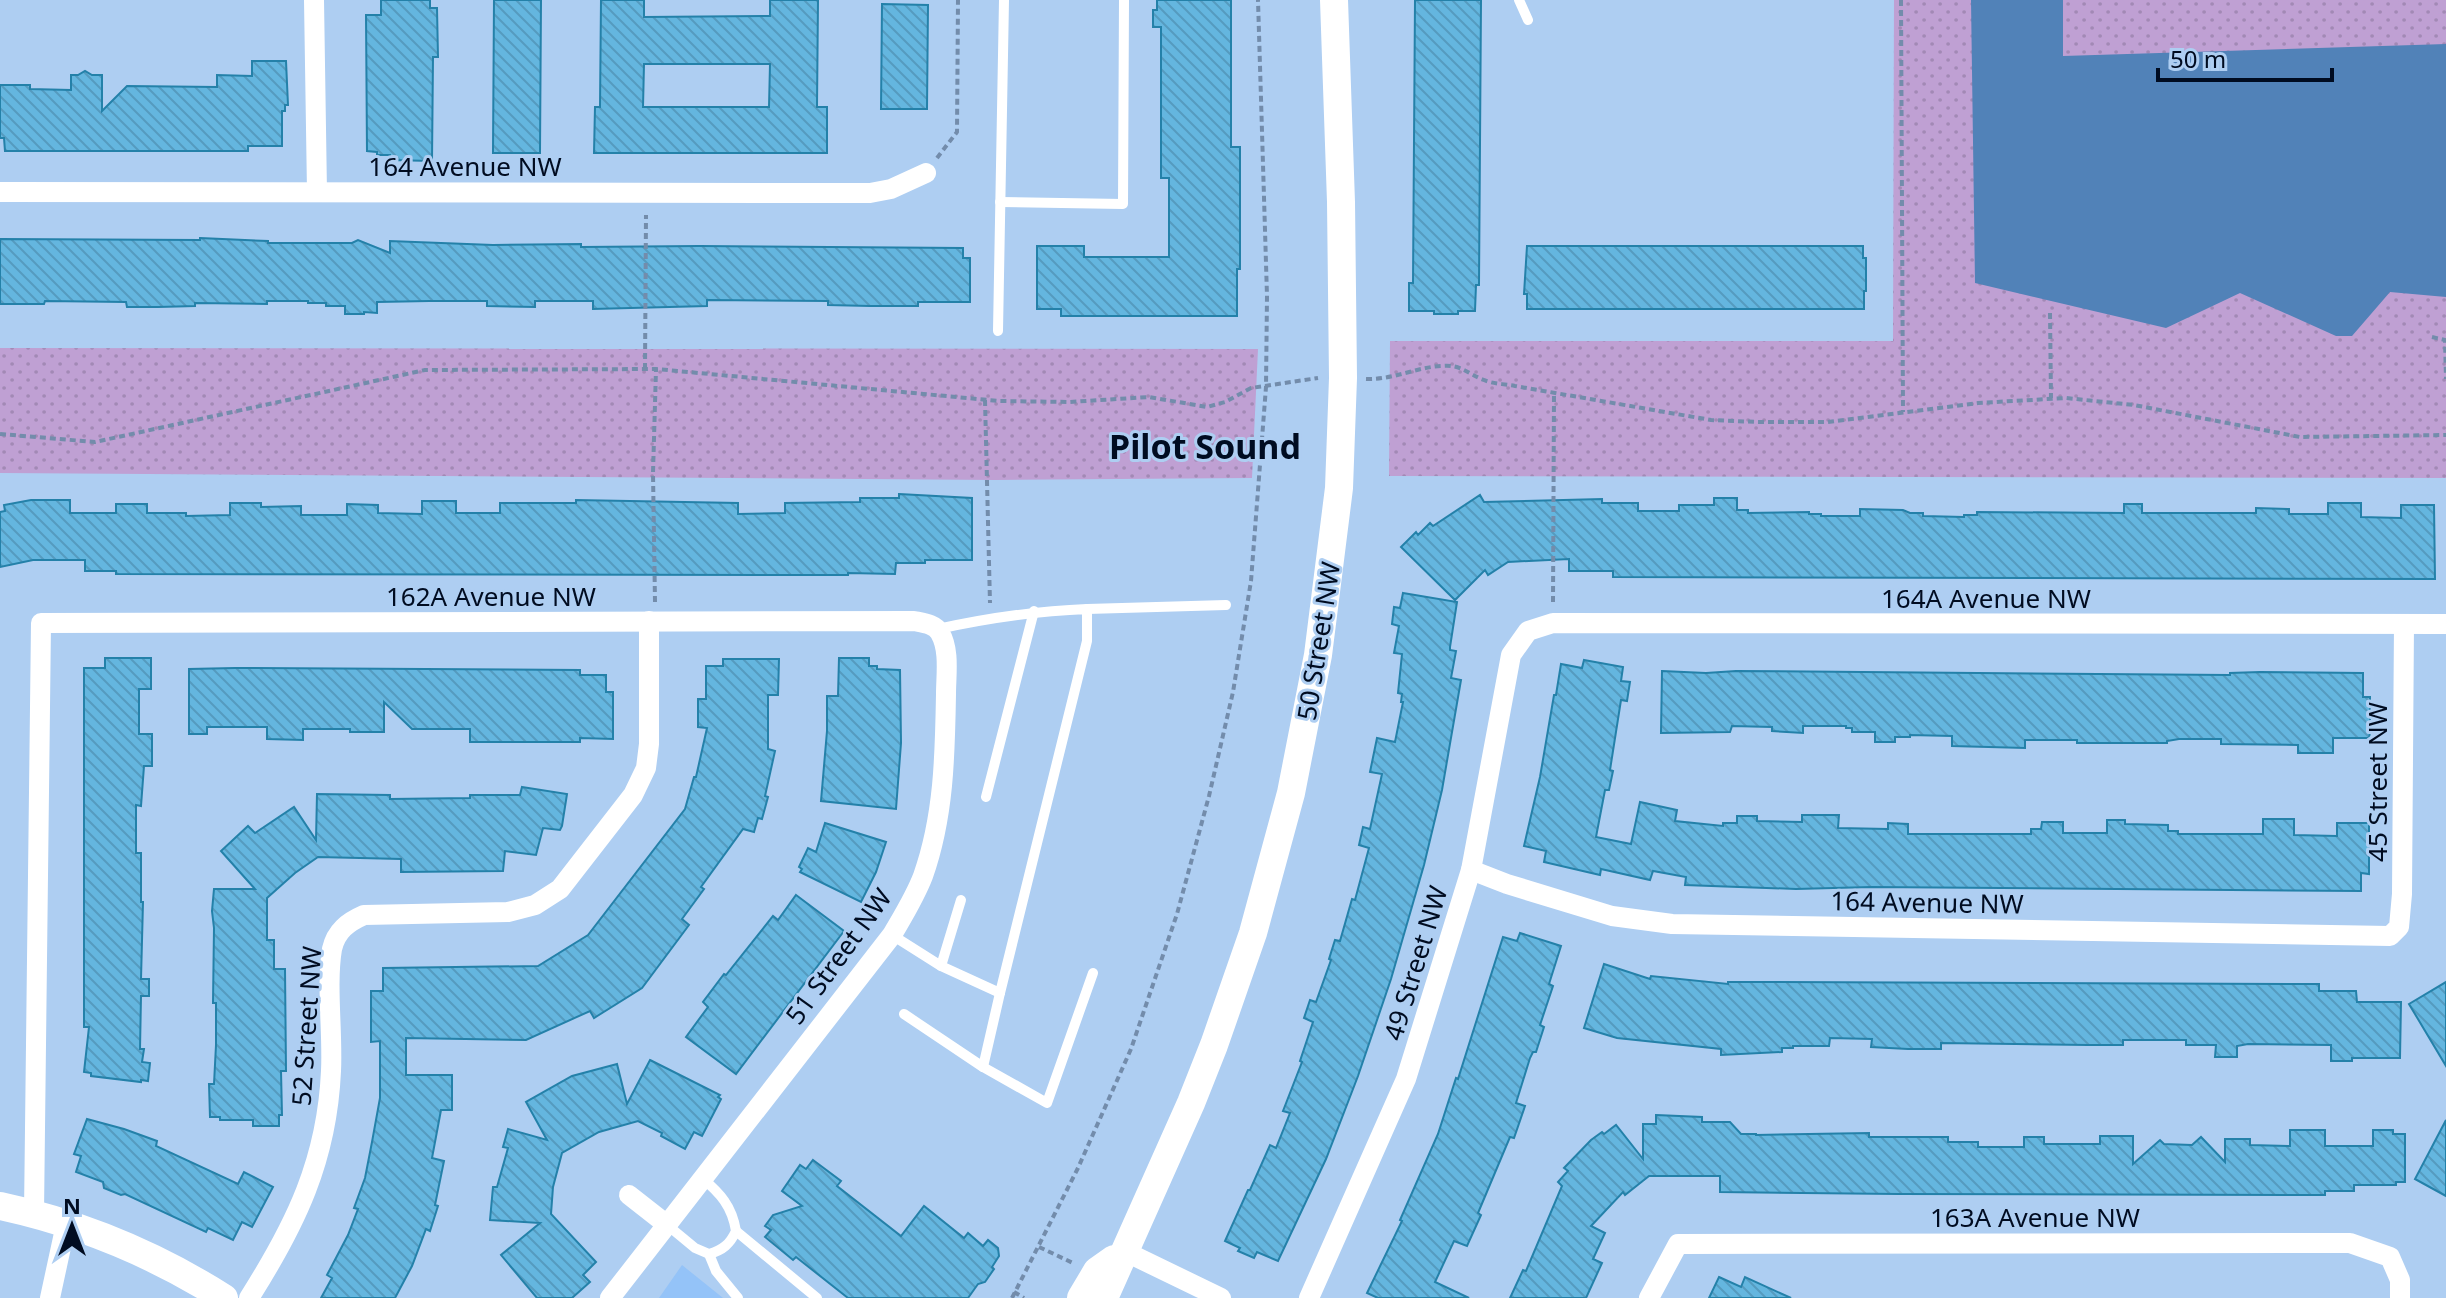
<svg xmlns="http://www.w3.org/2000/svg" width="2446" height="1298" viewBox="0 0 2446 1298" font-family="'Noto Sans',sans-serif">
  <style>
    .built { fill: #94c3f8 }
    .park { fill: url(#park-dots) }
    .water { fill: #5182b8 }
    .building { fill: url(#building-back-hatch); stroke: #2481a9; stroke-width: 2; fill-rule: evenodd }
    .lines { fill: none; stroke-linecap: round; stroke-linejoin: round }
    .path { stroke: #738cab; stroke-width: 4; stroke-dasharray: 6 4; stroke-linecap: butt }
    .lane { stroke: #fff; stroke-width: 10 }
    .street { stroke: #fff; stroke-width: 20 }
    .secondary { stroke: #fff; stroke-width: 28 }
    .labels { text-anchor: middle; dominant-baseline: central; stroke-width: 6; stroke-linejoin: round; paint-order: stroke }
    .street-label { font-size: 26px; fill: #000c21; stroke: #aecef2 }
    .district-label { font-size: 34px; font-weight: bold; fill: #000c21; stroke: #aecef2 }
  </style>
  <defs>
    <pattern id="park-dots" width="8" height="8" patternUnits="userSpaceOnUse" patternTransform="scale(2)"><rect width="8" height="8" fill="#bfa0d3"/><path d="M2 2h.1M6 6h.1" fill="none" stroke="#a289b5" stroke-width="1.8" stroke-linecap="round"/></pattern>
    <pattern id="building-back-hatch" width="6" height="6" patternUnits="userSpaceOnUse" patternTransform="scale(2)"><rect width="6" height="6" fill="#64b6df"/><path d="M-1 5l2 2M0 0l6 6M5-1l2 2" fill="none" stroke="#559bbf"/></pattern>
  </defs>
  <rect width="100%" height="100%" fill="#aecef2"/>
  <!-- built -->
  <polygon class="built" points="682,1265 723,1298 659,1298"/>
  <!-- park -->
  <g class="park">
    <polygon points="1894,0 2446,0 2446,478 1389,476 1390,341 1893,341"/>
    <polygon points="0,348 1258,349 1252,478 996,480 0,473"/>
  </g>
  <!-- water -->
  <polygon class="water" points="1971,0 2063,0 2063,56 2446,44 2446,297 2390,292 2352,336 2336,336 2240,293 2166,328 1975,283"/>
  <!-- building -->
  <g class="building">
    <polygon points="381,0 430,0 430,8 437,8 438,57 433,57 432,161 390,160 390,155 377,155 377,152 367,151 366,15 381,15"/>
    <polygon points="494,0 541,0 540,153 493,153"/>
    <path d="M601 0H644V17L770 16V0H818L817 107H827V153H594L595 107H600ZM644 64H770L769 107H643Z"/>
    <polygon points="1157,0 1231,0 1231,147 1240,147 1240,269 1237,269 1237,316 1061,316 1061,309 1037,309 1037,246 1084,246 1084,257 1169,257 1169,178 1161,178 1161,27 1153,27 1153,10 1157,10"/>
    <polygon points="1415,0 1481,0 1479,285 1476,285 1475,311 1458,311 1458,314 1434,314 1434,311 1409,311 1409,283 1413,283"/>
    <polygon points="882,4 928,5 927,109 881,109"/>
    <polygon points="252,61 286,61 288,105 285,105 285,111 282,111 282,146 248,146 248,151 5,151 4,138 0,138 0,85 30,85 30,89 71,90 71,75 78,75 85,71 92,75 102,75 102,111 127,86 217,87 217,75 252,76"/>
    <polygon points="200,238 268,241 268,243 352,243 358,240 390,253 390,241 493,245 581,244 581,247 699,246 963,248 963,258 970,258 970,302 918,302 918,306 870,306 828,305 828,301 707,300 707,306 593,309 593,301 535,301 535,307 487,306 487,301 429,301 377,302 377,313 364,312 364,314 345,314 345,306 326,306 326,303 308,303 308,301 267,301 267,304 195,303 195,306 158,307 127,307 126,302 45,301 44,304 0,304 0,239 200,240"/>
    <polygon points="1527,246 1863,246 1863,258 1866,258 1866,291 1864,291 1864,309 1527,309 1527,294 1524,294"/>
    <polygon points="899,494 972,498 972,560 925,560 925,563 896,563 895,574 848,573 848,575 116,574 116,571 85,571 85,560 33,560 0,567 0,512 5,511 4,505 31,500 70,500 70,513 116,513 116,504 147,504 147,513 186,513 186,516 230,515 230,503 261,503 261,507 301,506 301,515 347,515 347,504 378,505 378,513 422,514 422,501 456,501 456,513 500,513 500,503 576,503 576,500 738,503 738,514 785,513 785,503 860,502 860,498 899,498"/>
    <polygon points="1480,495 1484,502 1602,499 1602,503 1638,503 1638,511 1679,511 1679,505 1714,505 1714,498 1737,498 1737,510 1748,510 1748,513 1809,512 1809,514 1821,514 1821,516 1860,516 1860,509 1903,510 1910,513 1923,513 1923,516 1964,517 1964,515 1977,515 1977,512 2124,513 2124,504 2142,504 2142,513 2256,513 2256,508 2289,509 2289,514 2328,514 2328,503 2361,503 2361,517 2401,518 2401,505 2434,505 2435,579 1613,577 1613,571 1569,571 1569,559 1508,562 1488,575 1485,570 1455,600 1401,547 1416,532 1418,535 1430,523 1433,526"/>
    <polygon points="1403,593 1457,602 1450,647 1450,650 1456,651 1451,678 1461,680 1442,790 1424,865 1391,979 1358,1076 1326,1159 1278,1261 1257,1252 1254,1258 1238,1251 1240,1248 1225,1241 1248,1190 1250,1190 1270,1145 1276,1148 1290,1113 1283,1111 1302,1062 1300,1061 1313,1022 1304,1018 1310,1000 1316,1002 1331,960 1329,959 1335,940 1340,941 1352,899 1355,900 1369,848 1359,845 1363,827 1370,829 1382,774 1370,772 1377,738 1395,742 1403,702 1401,702 1402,694 1398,693 1402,654 1394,653 1399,626 1392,624 1394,607 1400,608"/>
    <polygon points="105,658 151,658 151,689 139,689 139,734 152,734 152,766 144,766 141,806 136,805 136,853 141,853 141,902 143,902 141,979 149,979 149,996 141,996 140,1049 144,1049 142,1062 150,1063 148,1081 141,1080 141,1082 91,1076 91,1073 84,1072 89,1027 84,1027 84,668 105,668"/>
    <polygon points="839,658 869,658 869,666 877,666 877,669 900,670 901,743 896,809 821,801 827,731 827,696 838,696"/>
    <polygon points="723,659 779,659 778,695 768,695 768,749 775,751 765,796 768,797 762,819 758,818 754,832 743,829 701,887 704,889 682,919 689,925 642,988 594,1018 590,1011 526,1040 406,1038 406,1075 452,1075 452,1110 441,1110 432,1158 444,1161 435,1205 438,1206 430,1231 426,1229 412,1266 395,1298 321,1298 332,1278 327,1275 348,1235 358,1209 354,1208 365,1178 372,1142 380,1098 380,1041 371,1042 371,991 383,991 383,968 538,966 588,935 685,809 694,777 696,777 707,728 698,727 698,699 706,699 706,666 723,666"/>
    <polygon points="1584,660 1623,667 1621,681 1630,682 1627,701 1621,700 1610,770 1613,771 1609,790 1605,790 1596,837 1631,844 1640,802 1677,810 1675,821 1723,826 1723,823 1737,823 1737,816 1757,816 1757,821 1802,822 1802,815 1839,815 1838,828 1888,829 1888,823 1908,824 1908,834 2031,834 2031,829 2041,829 2042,822 2063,822 2063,833 2107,833 2107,820 2125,820 2125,824 2168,825 2168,831 2178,831 2178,834 2263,834 2263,819 2294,819 2294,835 2337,836 2337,823 2369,823 2369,874 2361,873 2361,891 1871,887 1796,889 1685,885 1686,877 1653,871 1650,880 1601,869 1600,875 1544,862 1546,851 1524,846 1540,777 1554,695 1556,695 1561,664 1582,668"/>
    <polygon points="235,668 580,670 580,675 606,675 606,692 613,692 613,739 580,738 580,742 470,742 470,729 412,729 384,702 384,732 350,732 350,729 303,729 303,740 267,739 267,727 207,727 207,734 189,734 189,669"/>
    <polygon points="1662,671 1706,673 1736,671 2230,675 2230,673 2260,672 2363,673 2363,697 2370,697 2370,732 2369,738 2333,738 2333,753 2298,753 2298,745 2221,744 2221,739 2179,739 2167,741 2167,743 2077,743 2077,740 2025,740 2025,748 1952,746 1952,736 1910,735 1910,737 1895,737 1895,742 1875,742 1875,732 1852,732 1852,728 1846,728 1846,726 1803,726 1803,733 1772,731 1772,727 1732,726 1730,732 1661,733"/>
    <polygon points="522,787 567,794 562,826 560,830 543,828 536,855 505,851 503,871 401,872 401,859 318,857 295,873 267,898 267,940 274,940 274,969 285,969 286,1071 281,1071 282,1115 279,1115 279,1126 253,1126 253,1120 220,1120 220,1117 210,1117 209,1084 214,1084 216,1045 216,1003 213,1003 214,928 212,911 214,889 255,889 221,851 248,826 255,833 294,807 316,840 317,794 390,795 390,799 470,798 470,795 520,795"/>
    <polygon points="825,823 886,842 876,872 861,902 800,872 802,869 799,867 808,848 816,852"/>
    <polygon points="796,895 844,931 736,1074 686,1037 708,1007 703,1002 724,974 726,975 773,916 778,920"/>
    <polygon points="1520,933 1561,946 1549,984 1553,986 1540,1025 1544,1027 1536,1052 1533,1052 1530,1058 1516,1103 1525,1106 1514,1138 1510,1137 1478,1213 1481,1215 1467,1246 1454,1241 1435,1282 1469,1298 1378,1298 1367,1293 1402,1221 1400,1220 1438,1134 1456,1078 1458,1079 1503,937 1517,941"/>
    <polygon points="1604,964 1650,979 1651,976 1728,984 1728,982 1759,982 2319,984 2319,991 2356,991 2357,1002 2401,1002 2400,1058 2352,1058 2352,1061 2331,1061 2331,1045 2248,1044 2237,1046 2237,1057 2215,1057 2216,1045 2186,1045 2186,1040 2123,1040 2123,1045 2088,1045 1941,1043 1941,1049 1908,1049 1871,1047 1872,1039 1830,1038 1829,1046 1793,1046 1793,1048 1782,1048 1782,1052 1721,1055 1721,1049 1617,1038 1584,1028"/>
    <polygon points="2446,982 2446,1066 2409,1004"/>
    <polygon points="650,1060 720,1095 718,1097 721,1099 702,1136 694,1132 685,1149 661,1136 662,1133 638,1121 599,1132 562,1153 553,1187 551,1214 596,1262 583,1275 590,1282 572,1298 537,1298 501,1255 540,1223 490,1220 493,1187 497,1187 508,1148 503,1147 508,1129 547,1140 526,1102 572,1076 617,1064 627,1104"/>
    <polygon points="1656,1115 1702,1117 1702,1122 1730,1122 1741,1134 1756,1134 1756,1135 1869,1133 1869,1137 1948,1137 1948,1142 1978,1142 1978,1147 2024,1147 2024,1137 2044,1137 2044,1144 2100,1144 2100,1136 2133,1136 2133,1164 2160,1140 2164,1144 2192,1145 2201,1137 2225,1162 2225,1139 2250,1139 2250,1145 2290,1146 2290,1130 2325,1130 2325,1146 2373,1146 2373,1130 2393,1130 2393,1134 2405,1134 2405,1182 2396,1182 2396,1185 2354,1185 2354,1191 2325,1191 2325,1195 1898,1194 1720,1192 1720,1176 1649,1176 1625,1195 1623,1192 1591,1226 1605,1233 1593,1259 1602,1263 1586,1298 1510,1298 1523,1270 1526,1271 1562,1186 1558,1182 1568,1171 1564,1168 1591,1140 1602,1132 1604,1134 1616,1125 1643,1159 1643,1124 1656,1124"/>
    <polygon points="87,1119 124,1129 157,1141 156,1146 238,1184 244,1172 273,1187 252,1227 242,1222 233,1240 208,1228 206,1232 125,1194 121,1195 104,1188 103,1182 76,1172 81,1156 74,1154"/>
    <polygon points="2446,1120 2446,1196 2415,1179"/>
    <polygon points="813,1160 841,1181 837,1186 901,1236 924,1206 964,1238 968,1233 983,1246 988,1240 998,1248 999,1256 992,1267 994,1269 985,1282 978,1284 968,1298 848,1298 796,1257 793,1260 765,1237 771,1230 765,1226 773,1215 802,1206 782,1191 800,1165 806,1169"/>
    <polygon points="1719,1277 1741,1287 1745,1277 1791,1298 1709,1298"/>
  </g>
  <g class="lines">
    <!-- path -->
    <g class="path">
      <polyline points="1901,0 1903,412"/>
      <polyline points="937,158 957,132 958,0"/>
      <polyline points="2050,313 2051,398"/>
      <polyline points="2432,337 2445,340 2446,379"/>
      <polyline points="645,369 646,215"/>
      <path d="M1366 379C1393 380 1416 367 1442 366 1461 364 1468 374 1484 380 1493 384 1505 384 1515 386L1711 420 1757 422H1828L1978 403 2066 398 2134 405 2300 437 2446 435"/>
      <polyline points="985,400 990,603"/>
      <polyline points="0,434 95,442 425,370 656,369 999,401 1070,402 1149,397 1207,407 1225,402 1251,388 1318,378"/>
      <polyline points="655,602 653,473 656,369"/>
      <polyline points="1553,602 1554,393"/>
      <polyline points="1039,1247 1073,1263"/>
      <polyline points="1014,1292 1024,1298"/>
      <polyline points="1012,1298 1078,1168 1131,1049 1177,914 1209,796 1233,692 1251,581 1266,387 1267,296 1258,0"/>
    </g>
    <!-- lane -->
    <g class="lane">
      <polyline points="1519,0 1528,20"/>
      <polyline points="1000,202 1123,204 1124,0"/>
      <polyline points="998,331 1004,0"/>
      <polyline points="1087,609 1226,605"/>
      <polyline points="986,797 1034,611"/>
      <path d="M892 935 941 966 1000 993 1087 641V609C1036 611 988 618 938 629"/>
      <polyline points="941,966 961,900"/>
      <polyline points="904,1014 983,1067 1000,993"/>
      <polyline points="983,1067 1047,1103 1093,973"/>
      <path d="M666 1224 695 1248 709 1254C723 1250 730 1244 736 1231 732 1206 720 1193 702 1178"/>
      <polyline points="736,1231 817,1298"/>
      <polyline points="709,1254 716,1271 738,1298"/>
    </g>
    <!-- street -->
    <g class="street">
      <polyline points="314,0 317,192"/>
      <polyline points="0,192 870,193 891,189 926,173"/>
      <polyline points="1471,870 1507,884 1612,916 1672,924 2390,936 2399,927 2402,894 2404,624"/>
      <polyline points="629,1195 666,1224"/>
      <path d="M34 1213 41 623 914 621C924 623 935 624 940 633 950 650 946 675 946 694 945 755 944 817 923 876 915 897 903 916 892 935L610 1298"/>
      <polyline points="1124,1251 1221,1298"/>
      <polyline points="50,1298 66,1224"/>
      <path d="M249 1298C296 1224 327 1160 331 1071 333 1033 326 985 332 949 336 931 348 922 364 915L508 912 535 905 560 889 633 795 646 768 649 744V621"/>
      <polyline points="1309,1298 1406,1079 1471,870 1511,655 1528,631 1553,623 2446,624"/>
      <polyline points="1649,1298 1678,1244 2350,1243 2390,1257 2400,1280 2400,1298"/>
    </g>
    <!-- secondary -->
    <g class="secondary">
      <path d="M0 1206C79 1223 156 1255 224 1298"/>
      <polyline points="1081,1298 1097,1271 1114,1259"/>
      <polyline points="1104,1298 1191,1103 1214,1045 1253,933 1291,793 1318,655 1339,488 1343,378 1341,202 1334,0"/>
    </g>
  </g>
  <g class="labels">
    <!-- street labels -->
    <g class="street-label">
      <text x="465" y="166">164 Avenue NW</text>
      <text x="491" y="596">162A Avenue NW</text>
      <text x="1986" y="598">164A Avenue NW</text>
      <text transform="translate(1318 641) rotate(-81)">50 Street NW</text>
      <text transform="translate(2377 782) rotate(-90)">45 Street NW</text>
      <text transform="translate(1927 902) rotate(1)">164 Avenue NW</text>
      <text transform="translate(838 956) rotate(-54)">51 Street NW</text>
      <text transform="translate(1415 963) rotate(-73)">49 Street NW</text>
      <text transform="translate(306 1026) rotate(-86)">52 Street NW</text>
      <text x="2035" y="1217">163A Avenue NW</text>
    </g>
    <!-- district labels -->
    <g class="district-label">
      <text x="1205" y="446">Pilot Sound</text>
    </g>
  </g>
  <!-- north arrow -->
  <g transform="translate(72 1226)" stroke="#aecef2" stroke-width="6" paint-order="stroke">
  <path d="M0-6L14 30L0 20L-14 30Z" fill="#000c21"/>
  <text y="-12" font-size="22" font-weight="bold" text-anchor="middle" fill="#000c21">N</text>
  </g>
  <!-- scale -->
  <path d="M2158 68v12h174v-12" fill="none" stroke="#000c21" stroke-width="4"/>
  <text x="2170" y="68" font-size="24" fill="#000c21" stroke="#aecef2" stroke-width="6" paint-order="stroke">50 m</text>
</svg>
